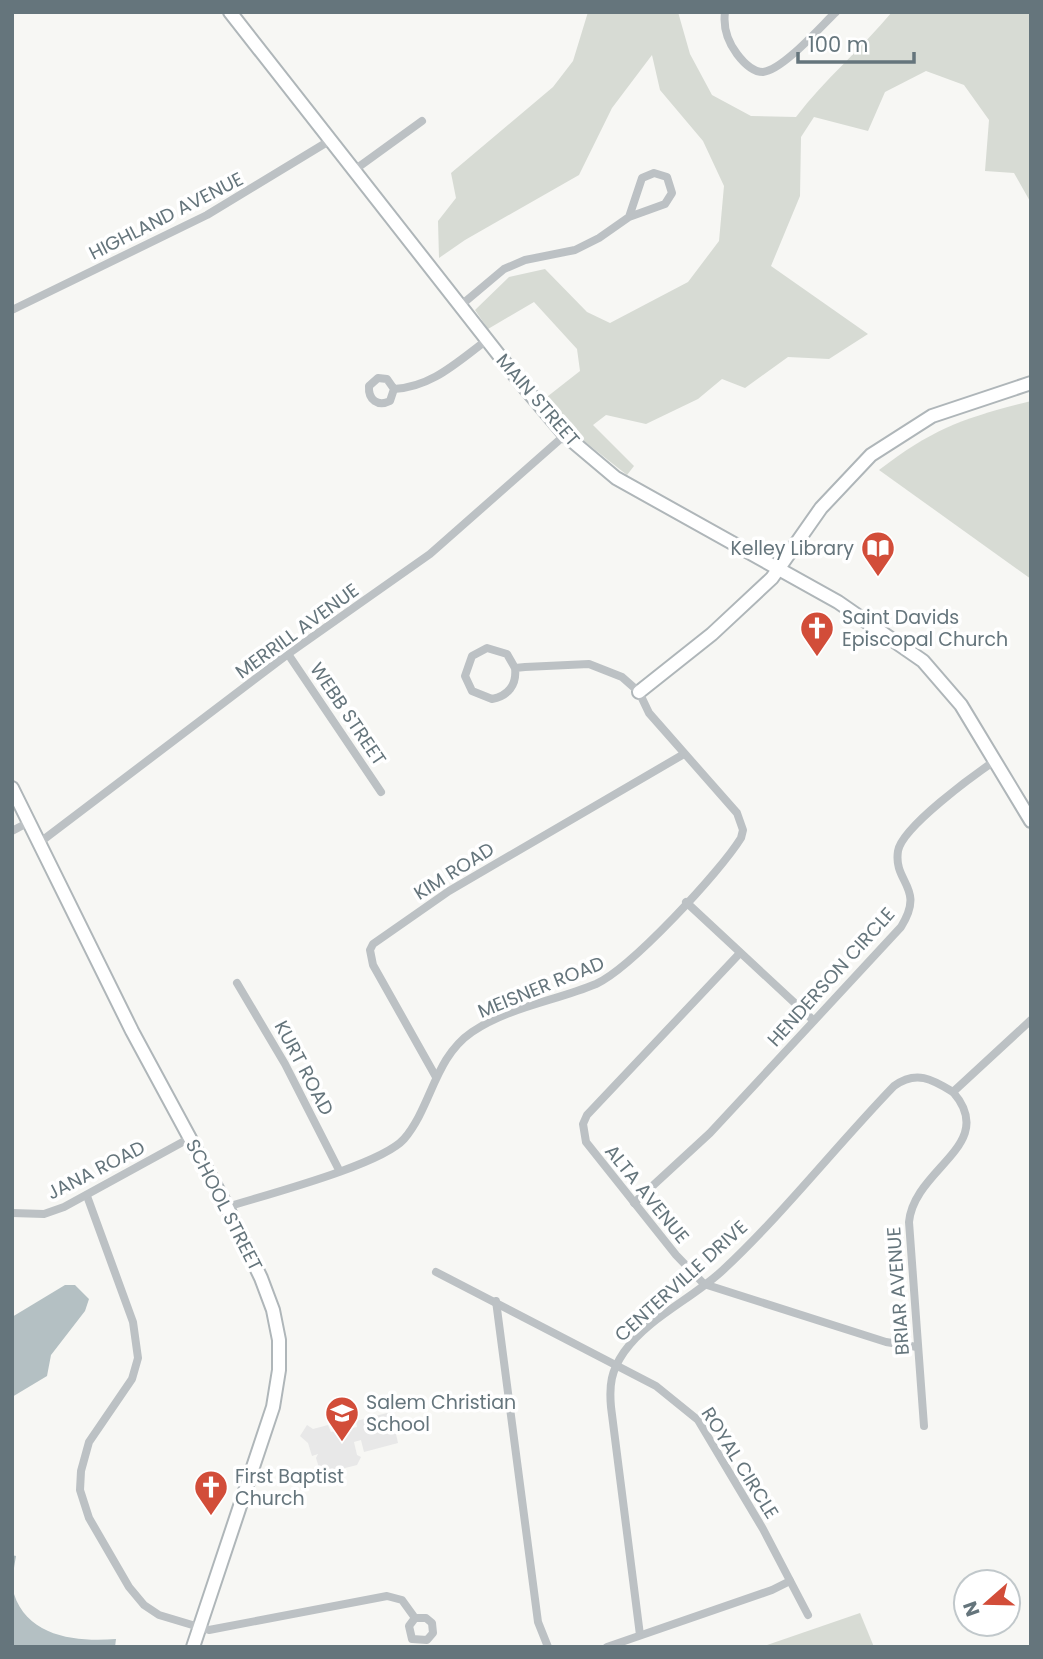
<svg xmlns="http://www.w3.org/2000/svg" width="1043" height="1659" viewBox="0 0 1043 1659" font-family="Poppins,sans-serif">
  <style>
    .built { fill: #e8e8e8 }
    .green { fill: #d7dbd4 }
    .water { fill: #b4c0c3 }
    .lines { fill: none; stroke-linecap: round; stroke-linejoin: round }
    .secondary-casing { stroke: #afb6b9; stroke-width: 16 }
    .street { stroke: #bcc1c4; stroke-width: 8 }
    .secondary { stroke: #fff; stroke-width: 12 }
    .labels { text-anchor: middle; dominant-baseline: central; stroke-width: 7; stroke-linejoin: round; paint-order: stroke }
    .street-label { font-size: 19px; fill: #65757c; stroke: #fff }
    .poi-label { font-size: 19px; fill: #65757c; stroke: #fff; text-anchor: start }
  </style>
  <rect width="100%" height="100%" fill="#f7f7f4"/>
  <!-- built -->
  <polygon class="built" points="391,1412 398,1443 364,1452 361,1440 354,1442 357,1455 361,1457 357,1465 321,1474 316,1458 318,1454 312,1456 308,1443 300,1436 307,1425 313,1429 328,1425 331,1432 335,1431 334,1427 350,1423 352,1428 357,1427 356,1421"/>
  <!-- green -->
  <g class="green">
    <path d="M588 12H678L690 54 712 95 751 116 796 117C825 79 861 49 892 12H1031V203L1014 173 985 171 989 120 964 85 926 71 885 92 868 131 814 117 801 137 800 196 771 266 868 334 829 359 788 357 745 388 722 379 698 399 646 424 606 415 593 425 634 466 627 475 570 430 543 400 580 371 577 349 534 302 488 329 475 310 509 277 545 269 587 312 610 323 688 282 719 241 724 186 703 141 660 90 652 55 612 108 579 175 465 240 439 258 438 221 456 198 451 173 553 87 573 61Z"/>
    <path d="M1031 401V579L879 470C934 428 964 418 1031 401Z"/>
    <polygon points="860,1613 874,1647 761,1647"/>
  </g>
  <!-- water -->
  <g class="water">
    <polygon points="65,1285 75,1285 89,1299 85,1311 51,1355 47,1376 12,1397 12,1317"/>
    <path d="M12 1555 16 1556C14 1568 11 1582 14 1594 28 1638 79 1642 116 1639L115 1647H12Z"/>
  </g>
  <g class="lines">
    <!-- secondary casing -->
    <g class="secondary-casing">
      <g id="secondary">
        <polyline points="230,12 520,382 565,435 616,478 838,602 923,661 961,705 1031,821"/>
        <polyline points="639,692 712,634 772,578 821,508 871,455 932,416 1031,383"/>
        <polyline points="12,788 132,1031 227,1207 261,1278 273,1310 279,1340 279,1370 273,1407 193,1647"/>
      </g>
    </g>
    <!-- street -->
    <g class="street">
      <path d="M725 12C723 27 728 42 737 54 743 62 752 72 763 72 783 70 821 26 836 12"/>
      <polyline points="353,171 422,121"/>
      <polyline points="460,306 504,269 525,260 575,250 599,238 629,217 665,204 672,193 667,177 654,173 642,178 629,217"/>
      <polyline points="12,310 207,215 329,141"/>
      <path d="M394 389 390 401C378 407 368 400 369 386L378 378 387 379 394 389C432 387 457 362 487 340"/>
      <polyline points="288,654 381,792"/>
      <polyline points="12,831 29,822"/>
      <polyline points="39,843 288,654 430,554 565,435"/>
      <polyline points="686,902 813,1020"/>
      <polyline points="740,953 587,1115 583,1124 586,1142 676,1255 704,1284 886,1342 917,1347"/>
      <polyline points="237,983 285,1064 339,1170"/>
      <polyline points="436,1077 373,965 370,950 373,944 449,891 684,754"/>
      <polyline points="87,1196 133,1322 138,1358 132,1379 89,1442 81,1471 80,1490 89,1518 129,1587 144,1605 159,1615 209,1630 387,1596 402,1600 415,1618 409,1626 412,1639 427,1640 433,1633 432,1623 426,1618 415,1618"/>
      <path d="M634 1203 710 1133 901 927C926 887 893 883 898 851 902 827 974 775 996 760"/>
      <path d="M227 1207C265 1195 381 1165 404 1139 432 1106 434 1058 472 1032 509 1007 555 1001 596 984 631 968 720 872 741 838L743 830 737 813 649 713 639 692 622 677 589 664 525 667 515 668C517 685 508 696 492 699L472 691 465 676 472 656 487 648 507 654 515 668"/>
      <polyline points="12,1213 44,1214 64,1207 190,1138"/>
      <polyline points="436,1272 656,1386 698,1420 763,1529 808,1615"/>
      <polyline points="496,1301 538,1622 548,1647"/>
      <path d="M924 1426 909 1222C914 1168 999 1145 953 1092"/>
      <path d="M640 1635 611 1407C609 1385 611 1371 624 1352 649 1317 692 1299 723 1270 784 1213 836 1146 894 1086 916 1070 932 1079 953 1092L1031 1020"/>
      <polyline points="607,1647 772,1590 790,1581"/>
    </g>
    <!-- secondary -->
    <use href="#secondary" class="secondary"/>
  </g>
  <!-- icons -->
  <defs>
    <g id="library-pin" transform="scale(1.75)"><path d="M0 17L-7.5 6A9.5 9.5 0 1 1 7.5 6Z" fill="#d24d39" stroke="#fff"/><path d="M-6-4Q-3-5.5-.7-3.5V5Q-3 3-6 4ZM6-4Q3-5.5 .7-3.5V5Q3 3 6 4Z" fill="#fff"/></g>
    <g id="church-pin" transform="scale(1.75)"><path d="M0 17L-7.5 6A9.5 9.5 0 1 1 7.5 6Z" fill="#d24d39" stroke="#fff"/><path d="M-1.2-6h2.4v3.5h3.3v2.4h-3.3V6h-2.4V-.1h-3.3v-2.4h3.3Z" fill="#fff"/></g>
    <g id="school-pin" transform="scale(1.75)"><path d="M0 17L-7.5 6A9.5 9.5 0 1 1 7.5 6Z" fill="#d24d39" stroke="#fff"/><path d="M0-5L7-2L0 1L-7-2ZM-4 1L0 2.5L4 1V4Q0 6-4 4Z" fill="#fff"/></g>
  </defs>
  <g fill-rule="evenodd">
    <use href="#library-pin" x="878" y="548"/>
    <use href="#church-pin" x="817" y="628"/>
    <use href="#school-pin" x="342" y="1413"/>
    <use href="#church-pin" x="211" y="1487"/>
  </g>
  <g class="labels">
    <!-- street labels -->
    <g class="street-label">
      <text transform="translate(166 216) rotate(-27)">HIGHLAND AVENUE</text>
      <text transform="translate(538 400) rotate(49)">MAIN STREET</text>
      <text transform="translate(297 631) rotate(-36)">MERRILL AVENUE</text>
      <text transform="translate(348 714) rotate(56)">WEBB STREET</text>
      <text transform="translate(454 871) rotate(-32)">KIM ROAD</text>
      <text transform="translate(831 977) rotate(-48)">HENDERSON CIRCLE</text>
      <text transform="translate(541 987) rotate(-22)">MEISNER ROAD</text>
      <text transform="translate(304 1068) rotate(62)">KURT ROAD</text>
      <text transform="translate(96 1170) rotate(-27)">JANA ROAD</text>
      <text transform="translate(647 1194) rotate(51)">ALTA AVENUE</text>
      <text transform="translate(224 1205) rotate(63)">SCHOOL STREET</text>
      <text transform="translate(681 1281) rotate(-42)">CENTERVILLE DRIVE</text>
      <text transform="translate(898 1291) rotate(-94)">BRIAR AVENUE</text>
      <text transform="translate(740 1463) rotate(58)">ROYAL CIRCLE</text>
    </g>
    <!-- poi labels -->
    <g class="poi-label">
      <text x="854" y="548" text-anchor="end">Kelley Library</text>
      <text x="842" y="617">Saint Davids<tspan x="842" dy="22">Episcopal Church</tspan></text>
      <text x="366" y="1402">Salem Christian<tspan x="366" dy="22">School</tspan></text>
      <text x="235" y="1476">First Baptist<tspan x="235" dy="22">Church</tspan></text>
    </g>
  </g>
  <!-- border -->
  <rect width="1043" height="1659" fill="none" stroke="#65757c" stroke-width="28"/>
  <!-- north arrow -->
  <g transform="translate(987 1603) rotate(250)"><circle r="33" fill="#ffffff" stroke="#c1c8cb" stroke-width="2"/>
  <path d="M0-5L12 26L0 18L-12 26Z" fill="#d24d39"/>
  <text y="-10" font-size="19" font-weight="bold" text-anchor="middle" fill="#65757c">N</text>
  </g>
  <!-- scale -->
  <path d="M798 52v10h116v-10" fill="none" stroke="#65757c" stroke-width="3.5"/>
  <text x="808" y="52" font-size="21" fill="#65757c" stroke="#ffffff" stroke-width="5" paint-order="stroke">100 m</text>
</svg>
